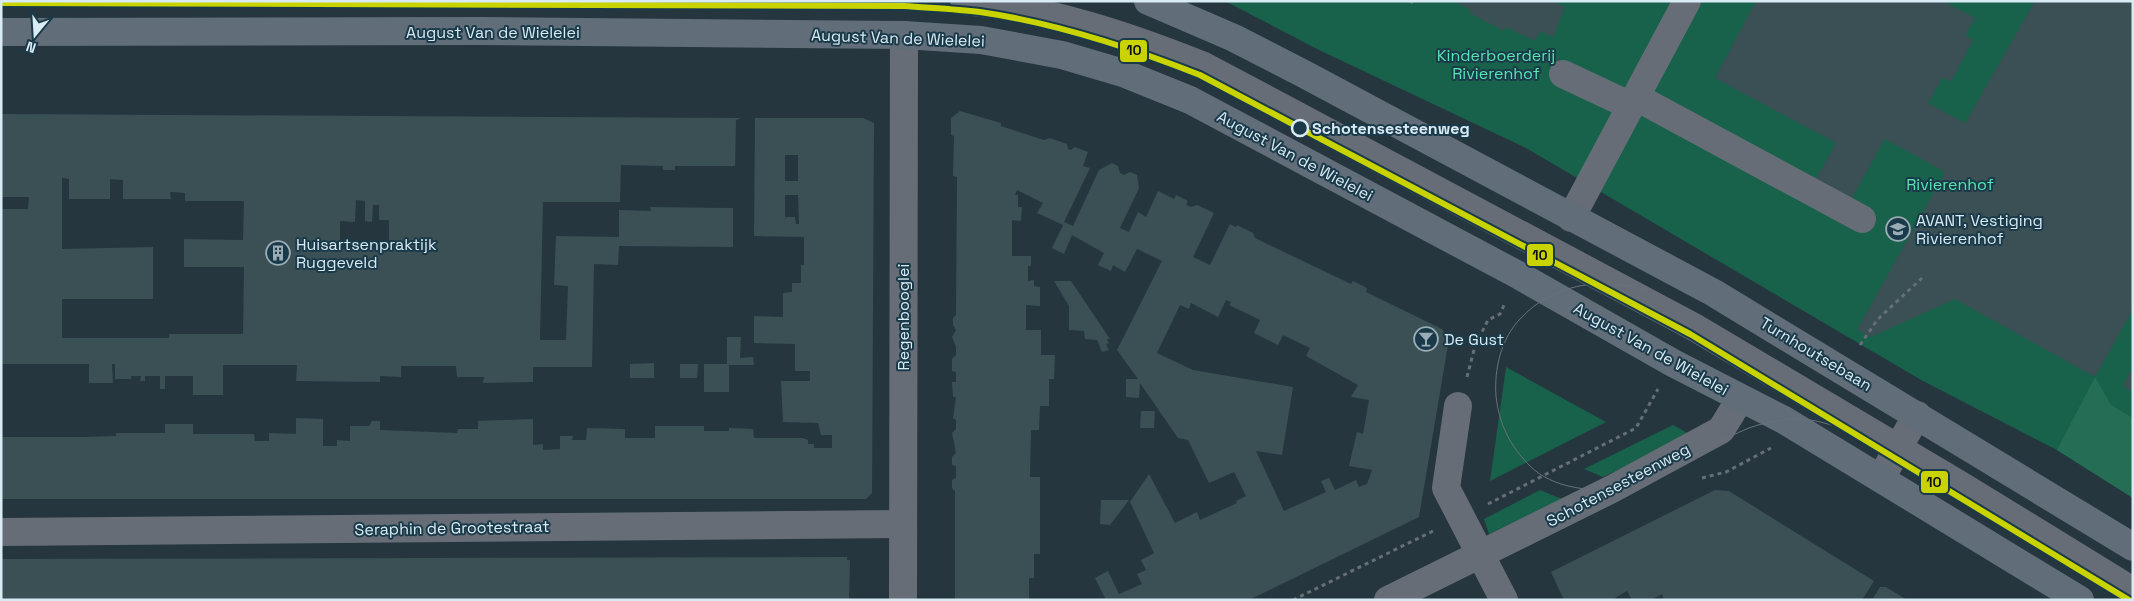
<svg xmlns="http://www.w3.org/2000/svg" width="2134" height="601" viewBox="0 0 2134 601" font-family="'Space Grotesk',sans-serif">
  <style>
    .green { fill: #18614a }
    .forest { fill: #256e55 }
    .building { fill: #3a5054; fill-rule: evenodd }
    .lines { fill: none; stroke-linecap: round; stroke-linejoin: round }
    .path { stroke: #666f78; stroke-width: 3; stroke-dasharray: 4 4; stroke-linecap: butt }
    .minor { stroke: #666d77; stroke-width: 28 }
    .major { stroke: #616d78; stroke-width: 28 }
    .tram { stroke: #68727a; stroke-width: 1 }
    .tram-1-casing { stroke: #1a3a4a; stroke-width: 10 }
    .tram-1 { stroke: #c8d300; stroke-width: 6 }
    .stop-dot { fill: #1a3a4a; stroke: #d9ebf5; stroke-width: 2.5 }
    .labels { text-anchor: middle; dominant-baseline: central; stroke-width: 4; stroke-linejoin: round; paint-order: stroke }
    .street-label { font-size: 16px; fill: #d9ebf5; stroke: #1a3a4a }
    .park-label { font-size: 16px; fill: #57e6b0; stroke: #1a3a4a }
    .stop-label { font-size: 16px; font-weight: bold; fill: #d9ebf5; stroke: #1a3a4a; text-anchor: start }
    .poi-label { font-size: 16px; fill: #d9ebf5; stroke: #1a3a4a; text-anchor: start }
    .line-badge { stroke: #1a3a4a; stroke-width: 2 }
    .pale-badge-label { font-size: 14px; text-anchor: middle; font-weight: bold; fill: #111 }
  </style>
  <rect width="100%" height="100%" fill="#25363f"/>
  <!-- green -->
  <g class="green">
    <polygon points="1225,1 2133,1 2133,498 2057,450 1923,381 1526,148 1319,50"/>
    <polygon points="1506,367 1606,422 1490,481"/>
    <polygon points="1673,425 1691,435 1603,477 1584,469"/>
    <polygon points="1540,490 1562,499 1489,534 1484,519"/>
  </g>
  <!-- forest -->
  <polygon class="forest" points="2095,377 2111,405 2133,418 2133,498 2057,450"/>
  <!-- building -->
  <g class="building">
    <polygon points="1453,1 1553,1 1565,7 1553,37 1540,31 1535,41 1506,27 1504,31 1469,13 1471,10"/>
    <polygon points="1756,1 1943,1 1975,18 1965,36 1973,40 1951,82 1943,77 1928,103 1965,123 2035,1 2133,1 2133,309 2095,377 1955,299 1871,337 1857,330 1945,172 1885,139 1852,198 1816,179 1836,143 1715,78"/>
    <path d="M960 111 1001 123V126L1044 140 1050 138 1067 144 1068 149 1071 150 1075 147 1088 152 1083 166 1090 168 1064 222 1073 226 1099 170 1112 163 1118 166 1120 173 1124 175 1130 172 1137 175 1139 188 1120 228 1129 232 1138 212 1146 217 1158 191 1174 199 1176 195 1188 201 1186 205 1191 207 1197 205 1214 213 1193 257 1210 265 1230 224 1236 227 1237 225 1253 233 1255 238 1351 284 1353 281 1367 288 1366 292 1442 329 1449 339 1419 517 1249 600H1102L1105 598 1095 578 1108 571 1119 594 1142 584 1137 574 1146 570 1141 560 1154 553 1130 502 1149 474 1175 523 1197 512 1200 520 1237 503 1236 501 1246 496 1234 472 1209 483 1188 440 1178 438 1140 383 1139 398 1126 397V379H1138L1117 350 1162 261 1137 249 1125 272 1113 265 1111 271 1098 265 1104 253 1072 235 1064 254 1052 248 1063 225 1037 213 1043 203 1017 190 1015 195H1018V207H1022L1021 221 1012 220V256H1031V266H1028V281L1034 280V286L1040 287V306L1026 305V330H1041V355H1055L1054 379H1049V406H1040L1039 430H1031L1030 477H1040V554H1034V578H1029V600H955V491L952 488V480L956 478V466L952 465V457L956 453 952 433 956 429V420L953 418 956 397H953L952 382H956V372L952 371V359L956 355V347L952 337 956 330 953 325V318L956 315 957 182V177L953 176 954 136 951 135V118ZM1226 300 1231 302 1229 305 1260 320 1254 333 1278 345 1283 335 1310 348 1306 356 1358 385 1351 397 1369 400 1363 434 1357 432 1349 466 1372 470 1367 484 1359 487 1356 480 1335 490 1329 478 1321 481 1326 492 1284 511 1256 451 1282 455 1293 387 1193 370 1157 353 1180 305 1189 309 1191 303 1218 317Z"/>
    <path d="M1 114 741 118 736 120 735 166H675V170H663V166L621 165 620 202H543L540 340H566L568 286 554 285 556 236 619 237V210L651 211 650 207 733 208V247L619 246 618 265 594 264 592 367H533V382L483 383 484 377H457L456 366H401V377L380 376V382L296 381 297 365H223V395H193V376H165V389H160V376H145V381H140L141 376H131V379H115V364H112L113 383H89V364H1V209H28L29 197H1ZM62 178 69 179V199H110V179L123 180V199H171L170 192 185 193V201H244L243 240 184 239V267H244L243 334H169V338H62V299H153V247L62 249ZM356 200 365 201V221L372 222 373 205H379V220H389V250L340 249V221L355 222Z"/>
    <path d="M755 118H863L874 123 872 493 866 499H1V437H85L116 436V433H165V424H193V434H254L255 441H269V433L296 434V418L323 419V446H337V440L350 441V426H369L372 421H380V430L457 433 458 429H478V421L533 419V445L543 444V450L560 449V436H573L572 440H586L587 428 625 429V438H655V426H704V431H729V428L753 429 754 438H802L808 440V444H814V448H832V435H821L818 423 783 422 781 381H810V371H795V344L754 343V316L783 317V293L792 292V283H801V265H804V237L754 236ZM785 155H798V181H785ZM785 195H798L799 224H796L795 217H785Z"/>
    <polygon points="1054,281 1071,281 1110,339 1107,339 1109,343 1106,344 1109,350 1102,352 1097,340 1085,339 1084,331 1069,330 1069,306"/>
    <polygon points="727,337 741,337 740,358 753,357 754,365 729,365 729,392 704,392 704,364 727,364"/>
    <polygon points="654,363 654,378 630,378 630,364"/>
    <polygon points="680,364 698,364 697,378 680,378"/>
    <polygon points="2133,367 2133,392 2123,386"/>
    <polygon points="1141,411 1155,411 1154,428 1140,428"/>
    <polygon points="1715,490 1729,491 1874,581 1862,600 1664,600 1662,594 1651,600 1632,600 1627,591 1615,598 1617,600 1564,600 1551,572"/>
    <polygon points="1101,500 1129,500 1110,525 1100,524"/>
    <polygon points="847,557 847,560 850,560 849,600 1,600 1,559"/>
    <polygon points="1880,587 1886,587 1907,600 1872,600"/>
  </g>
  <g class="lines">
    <!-- path -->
    <g class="path">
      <polyline points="1410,1 1413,3"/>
      <polyline points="1860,345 1878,319 1922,278"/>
      <polyline points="1467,377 1475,346 1488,320 1500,314 1505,303"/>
      <polyline points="1702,478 1726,472 1771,448"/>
      <polyline points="1488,504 1636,428 1658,389"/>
      <polyline points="1293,600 1433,531"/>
    </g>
    <!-- minor -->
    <g class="minor">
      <path d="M964 1C1048 9 1127 35 1204 66L1694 327 1962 486 2133 591"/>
      <polyline points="1563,74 1631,106"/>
      <polyline points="1636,97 1862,219"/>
      <polyline points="1571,218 1687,1"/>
      <polyline points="1458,406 1446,488 1504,600"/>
      <polyline points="1881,478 1917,415"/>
      <polyline points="1,532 903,524"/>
      <polyline points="903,600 904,35"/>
      <polyline points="1388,600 1612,489 1721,430 1740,399"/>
    </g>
    <!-- major -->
    <g class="major">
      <polyline points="1148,1 1234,38 1304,74 1714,293 2133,547"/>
      <polyline points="1,32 480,31 904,35 981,40 1062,55 1123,73 1190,100 1520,276 1673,363 1784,420 2080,600"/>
    </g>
    <!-- tram -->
    <path class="tram" d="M1649 291C1604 276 1553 283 1520 319 1501 339 1494 369 1496 396 1499 424 1510 446 1530 466 1541 477 1557 484 1573 487 1638 501 1692 451 1749 428 1759 424 1771 422 1782 420 1812 415 1843 428 1869 441"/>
    <!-- tram-1 casing -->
    <g class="tram-1-casing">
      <path id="tram-1" d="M1 3 904 6C929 8 955 9 980 12 1056 23 1129 47 1200 75L1690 334 2129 600"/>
    </g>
    <!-- tram-1 -->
    <use href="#tram-1" class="tram-1"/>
  </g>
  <!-- icons -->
  <defs>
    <g id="school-ring" transform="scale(1.25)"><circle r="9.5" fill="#1a3a4a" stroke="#9aacb5" stroke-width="1.5"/><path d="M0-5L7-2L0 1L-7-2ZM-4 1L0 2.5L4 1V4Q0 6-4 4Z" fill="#9aacb5"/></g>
    <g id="building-ring" transform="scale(1.25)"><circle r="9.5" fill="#1a3a4a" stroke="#9aacb5" stroke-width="1.5"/><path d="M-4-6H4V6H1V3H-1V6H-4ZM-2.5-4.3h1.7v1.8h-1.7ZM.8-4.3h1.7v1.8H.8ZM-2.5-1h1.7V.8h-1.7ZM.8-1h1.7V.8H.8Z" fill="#9aacb5"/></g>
    <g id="bar-ring" transform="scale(1.25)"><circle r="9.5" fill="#1a3a4a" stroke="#9aacb5" stroke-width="1.5"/><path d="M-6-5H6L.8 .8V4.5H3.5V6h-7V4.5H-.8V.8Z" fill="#9aacb5"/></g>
  </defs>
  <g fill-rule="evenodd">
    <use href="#school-ring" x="1898" y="229"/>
    <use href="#building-ring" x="278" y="253"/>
    <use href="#bar-ring" x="1426" y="339"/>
  </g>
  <!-- markers -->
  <circle class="stop-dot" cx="1300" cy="128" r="8"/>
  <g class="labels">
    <!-- street labels -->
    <g class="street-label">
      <text x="493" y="32">August Van de Wielelei</text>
      <text transform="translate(898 38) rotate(2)">August Van de Wielelei</text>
      <text transform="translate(1295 156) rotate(28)">August Van de Wielelei</text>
      <text transform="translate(903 317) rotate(-90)">Regenbooglei</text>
      <text transform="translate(1651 349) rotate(29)">August Van de Wielelei</text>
      <text transform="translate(1816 354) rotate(31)">Turnhoutsebaan</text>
      <text transform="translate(1618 485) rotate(-28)">Schotensesteenweg</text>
      <text transform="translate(452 528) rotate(-1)">Seraphin de Grootestraat</text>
    </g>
    <!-- park labels -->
    <g class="park-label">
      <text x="1496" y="55">Kinderboerderij<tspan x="1496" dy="18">Rivierenhof</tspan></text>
      <text x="1950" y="184">Rivierenhof</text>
    </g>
    <!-- stop labels -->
    <g class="stop-label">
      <text x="1312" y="128">Schotensesteenweg</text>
    </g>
    <!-- poi labels -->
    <g class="poi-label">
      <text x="1916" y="220">AVANT, Vestiging<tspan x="1916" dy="18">Rivierenhof</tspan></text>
      <text x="296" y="244">Huisartsenpraktijk<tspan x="296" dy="18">Ruggeveld</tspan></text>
      <text x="1444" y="339">De Gust</text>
    </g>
  </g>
  <g class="line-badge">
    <rect x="1119" y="39" width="29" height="24" rx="5" fill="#c8d300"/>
    <rect x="1526" y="243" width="28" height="24" rx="5" fill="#c8d300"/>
    <rect x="1920" y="470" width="29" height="24" rx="5" fill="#c8d300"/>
  </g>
  <g class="pale-badge-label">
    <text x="1134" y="55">10</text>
    <text x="1540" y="260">10</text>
    <text x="1934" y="487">10</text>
  </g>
  <!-- border -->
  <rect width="2134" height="601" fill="none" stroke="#d9ebf5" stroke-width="5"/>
  <!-- north arrow -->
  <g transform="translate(35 35) rotate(198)" stroke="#1a3a4a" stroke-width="4" paint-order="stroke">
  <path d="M0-4L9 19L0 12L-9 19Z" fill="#d9ebf5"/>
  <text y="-8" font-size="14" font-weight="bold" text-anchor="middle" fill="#d9ebf5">N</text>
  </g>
</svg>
